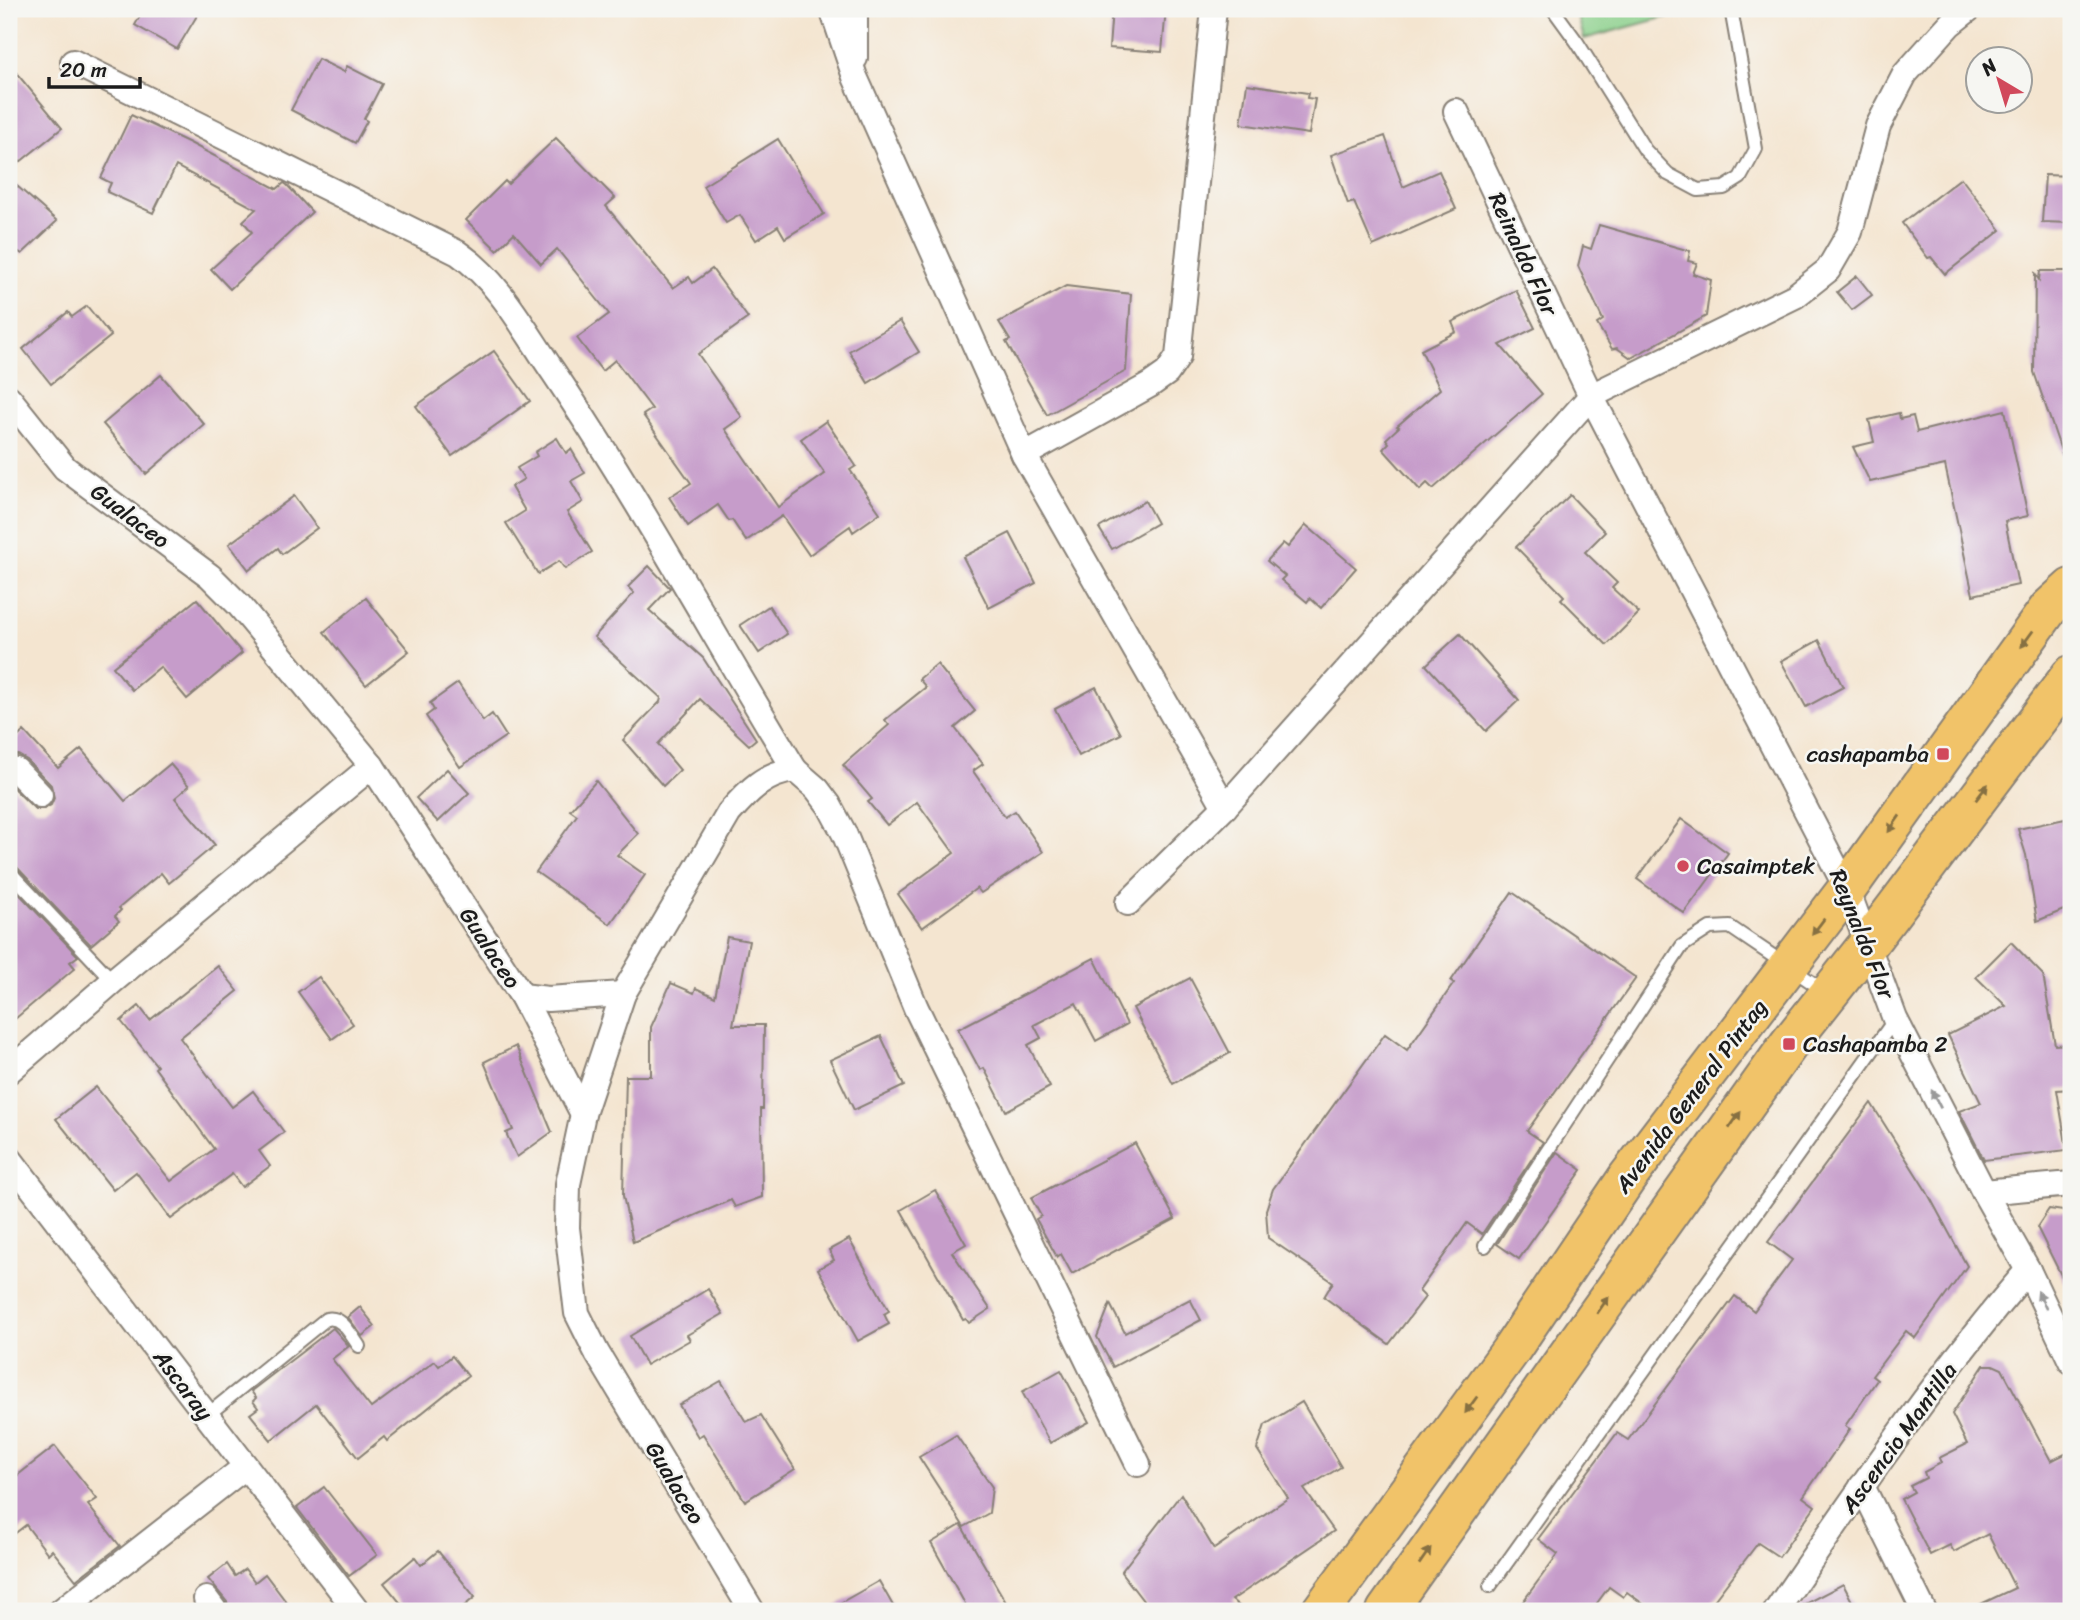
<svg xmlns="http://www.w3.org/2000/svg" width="2080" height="1620" viewBox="0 0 2080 1620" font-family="Sriracha,sans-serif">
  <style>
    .green { fill: #89cf89; stroke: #527652; stroke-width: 2 }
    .building { fill: #c69cca }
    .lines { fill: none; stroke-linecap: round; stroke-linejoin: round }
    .service-casing { stroke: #888076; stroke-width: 16 }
    .minor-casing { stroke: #888076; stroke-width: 28 }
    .trunk-casing { stroke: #888076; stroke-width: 42 }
    .service { stroke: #fff; stroke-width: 12 }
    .minor { stroke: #fff; stroke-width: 24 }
    .trunk { stroke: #f1c369; stroke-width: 38 }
    .oneway { fill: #867042 }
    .oneway2 { fill: #999 }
    .poi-dot { fill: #d1495b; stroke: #f6f6f2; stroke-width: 2.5 }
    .labels { text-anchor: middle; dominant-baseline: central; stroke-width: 5; stroke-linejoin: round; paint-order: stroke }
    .street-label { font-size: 23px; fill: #1c1c1c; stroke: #f6f6f2 }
    .poi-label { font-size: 23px; fill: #1c1c1c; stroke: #f6f6f2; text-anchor: start }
  </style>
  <rect width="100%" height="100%" fill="#f6f6f2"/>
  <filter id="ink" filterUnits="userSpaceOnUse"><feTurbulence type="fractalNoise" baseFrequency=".0143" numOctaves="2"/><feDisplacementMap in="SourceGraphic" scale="14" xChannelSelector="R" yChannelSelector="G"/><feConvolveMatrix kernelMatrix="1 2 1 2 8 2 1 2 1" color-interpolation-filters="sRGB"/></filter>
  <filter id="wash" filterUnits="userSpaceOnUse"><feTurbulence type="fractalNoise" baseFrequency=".00686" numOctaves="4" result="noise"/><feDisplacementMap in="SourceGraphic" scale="28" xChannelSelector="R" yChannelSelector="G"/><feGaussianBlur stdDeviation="1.57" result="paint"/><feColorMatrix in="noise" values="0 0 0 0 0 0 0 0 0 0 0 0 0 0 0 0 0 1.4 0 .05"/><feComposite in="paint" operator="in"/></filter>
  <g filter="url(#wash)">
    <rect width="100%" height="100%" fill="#f4e5d0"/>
    <!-- green -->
    <polygon class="green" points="1576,9 1675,9 1677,14 1584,39"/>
    <g id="blocks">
      <!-- building -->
      <g class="building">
        <polygon points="144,9 201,9 177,49 135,25"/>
        <polygon points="1112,9 1166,9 1162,52 1109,48"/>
        <polygon points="318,59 344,72 347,66 382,84 364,119 367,121 355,143 291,110"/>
        <polygon points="9,64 62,128 9,171"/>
        <polygon points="1247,84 1308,93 1307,98 1315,99 1309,134 1241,124"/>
        <polygon points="131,115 190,143 277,189 284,183 287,185 312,212 230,289 211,269 252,232 243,221 256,209 176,166 153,213 107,192 111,183 101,178"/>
        <polygon points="1385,136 1403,187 1439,171 1456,209 1373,246 1354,202 1348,204 1331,155"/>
        <polygon points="556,138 615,198 606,206 673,288 689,277 693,283 712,269 748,318 698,354 742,417 725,429 778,507 825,474 801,439 826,421 856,466 850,470 880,513 853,532 850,526 809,555 782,516 746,541 732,520 729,521 718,505 688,526 669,497 691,483 643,415 652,409 615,360 602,371 577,338 609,314 557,249 541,264 514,233 497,250 466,220 505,181 508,184"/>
        <polygon points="778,139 824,214 785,238 778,226 756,240 740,215 726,223 703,186"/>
        <polygon points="2045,175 2071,176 2071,223 2042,222"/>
        <polygon points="1961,178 2001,230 1945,274 1931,257 1928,258 1902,223"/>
        <polygon points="9,179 57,221 22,254 19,252 9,260"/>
        <polygon points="1599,225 1690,251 1688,261 1697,263 1693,274 1711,280 1706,316 1631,358 1617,348 1612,349 1597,324 1603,320 1578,266 1583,246 1591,249"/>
        <polygon points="2040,271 2071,271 2071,468 2067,468 2034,372 2035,274 2039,280"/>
        <polygon points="1857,276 1872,295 1852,310 1837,292"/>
        <polygon points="1066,286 1131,294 1126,371 1047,415 1006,342 1010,340 999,322"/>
        <polygon points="1516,290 1535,328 1500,345 1542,394 1433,489 1427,483 1420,490 1383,449 1389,443 1386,439 1399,427 1397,426 1440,389 1421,350 1456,332 1452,322"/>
        <polygon points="87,306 111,336 51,384 23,349 68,312 72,317"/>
        <polygon points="900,321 919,352 868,383 849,351"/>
        <polygon points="494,351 530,401 452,456 416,406"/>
        <polygon points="161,375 204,424 146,474 103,424"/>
        <polygon points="2005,410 2028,516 2005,521 2018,585 1973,595 1945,465 1870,482 1853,447 1874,442 1869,420 1899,413 1900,419 1913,416 1917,432"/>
        <polygon points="557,438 566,453 571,449 585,473 571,481 583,502 567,512 592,552 565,569 559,561 538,574 506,523 525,511 511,487 524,479 517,468 537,456 535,452"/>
        <polygon points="1570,495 1605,532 1585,552 1617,583 1612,588 1639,613 1607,645 1561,599 1564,596 1516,547"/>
        <polygon points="294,496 317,528 282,554 278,548 249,570 229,544"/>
        <polygon points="1145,501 1157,523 1112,549 1099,528"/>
        <polygon points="1306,525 1356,568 1321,608 1310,598 1307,602 1281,580 1285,576 1267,561 1283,543 1288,547"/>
        <polygon points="1010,533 1036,583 989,608 963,557"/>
        <polygon points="649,566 670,588 649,610 703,658 756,739 749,745 700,699 658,744 680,770 663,786 623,740 660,702 661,698 594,637 634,593 628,587"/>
        <polygon points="366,598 409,651 366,685 324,632"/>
        <polygon points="197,599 242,653 187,699 160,667 132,690 113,667"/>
        <polygon points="769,606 787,634 759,653 740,625"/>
        <polygon points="1460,634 1519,700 1486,731 1426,665"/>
        <polygon points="1819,640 1843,687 1806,707 1781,661"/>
        <polygon points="937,664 975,711 955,728 983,764 973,771 1005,817 1015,811 1043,852 981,893 977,888 922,928 898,894 954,853 917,802 887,825 868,802 872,799 843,765 889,725 885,720 926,687 919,679"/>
        <polygon points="458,683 483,721 492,714 506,736 460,767 426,716 434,710 430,703"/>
        <polygon points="1096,687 1121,734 1079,756 1055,709"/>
        <polygon points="24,731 58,768 81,749 125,801 170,764 189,786 175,798 215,845 169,883 161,873 119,908 121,910 115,916 119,921 91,945 15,865 9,862 9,784 35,809 44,809 51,805 54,798 51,785 27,760 18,755 9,754 9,745"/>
        <polygon points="447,769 469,793 438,822 416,798"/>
        <polygon points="596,781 638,834 617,855 645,875 610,924 536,872 577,815 570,810"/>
        <polygon points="1681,819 1728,853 1684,913 1637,879"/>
        <polygon points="2065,819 2065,823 2071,822 2071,907 2037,921 2026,855 2018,829"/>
        <polygon points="9,883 78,956 70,962 75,968 9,1024"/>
        <polygon points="1512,892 1636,978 1527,1131 1543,1142 1482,1234 1467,1223 1419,1291 1425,1297 1389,1344 1324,1297 1333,1282 1268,1238 1266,1210 1273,1189 1385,1034 1407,1050 1454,983 1451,981"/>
        <polygon points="727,937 749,941 733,1025 764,1025 763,1109 761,1109 762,1197 735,1207 731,1200 633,1242 623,1196 626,1076 651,1076 651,1027 671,983 694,993 696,988 715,997"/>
        <polygon points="2011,942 2043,975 2055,1045 2071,1044 2071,1089 2057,1090 2067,1150 1984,1160 1959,1111 1981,1103 1948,1035 2006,1006 1976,977"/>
        <polygon points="1094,958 1127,1024 1096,1041 1076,1003 1034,1025 1041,1038 1028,1045 1050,1087 1006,1111 984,1068 980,1070 958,1029"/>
        <polygon points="218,966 238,991 180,1038 232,1107 253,1091 284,1132 259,1151 270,1166 242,1187 232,1174 171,1219 136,1172 113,1190 56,1119 96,1087 171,1181 214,1149 155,1068 157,1066 121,1021 139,1006 150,1020"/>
        <polygon points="319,977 353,1024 332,1039 298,992"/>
        <polygon points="1190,978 1230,1053 1173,1084 1133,1008"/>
        <polygon points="881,1036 904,1086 854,1110 830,1060"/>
        <polygon points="516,1046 552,1132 517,1157 506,1133 513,1130 484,1062"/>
        <polygon points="1871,1103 1927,1192 1967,1266 1915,1338 1906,1331 1872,1376 1877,1380 1845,1426 1850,1429 1803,1497 1815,1506 1779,1557 1758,1543 1706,1611 1653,1611 1627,1592 1623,1597 1609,1587 1591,1611 1516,1611 1558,1554 1538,1539 1617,1433 1628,1440 1735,1296 1754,1311 1792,1260 1768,1242"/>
        <polygon points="1135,1143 1175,1219 1072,1274 1061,1254 1057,1257 1036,1219 1041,1216 1031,1198"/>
        <polygon points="1557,1152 1582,1170 1519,1259 1497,1244"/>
        <polygon points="935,1190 966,1244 952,1252 990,1309 969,1323 966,1319 963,1320 901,1210"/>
        <polygon points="2049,1209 2071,1212 2071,1295 2037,1227"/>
        <polygon points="849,1239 889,1311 884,1314 889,1324 858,1341 818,1269 834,1260 829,1250"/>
        <polygon points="708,1289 723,1314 687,1335 690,1340 646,1365 630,1336"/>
        <polygon points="1190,1299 1201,1320 1113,1367 1097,1337 1110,1304 1125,1333"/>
        <polygon points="360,1307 375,1326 362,1336 348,1317"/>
        <polygon points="333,1328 349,1346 332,1359 371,1408 435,1361 439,1366 452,1356 468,1376 387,1441 384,1437 358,1458 316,1404 271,1440 250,1414 258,1408 253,1401 256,1398 251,1391"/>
        <polygon points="1984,1365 1993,1365 2002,1369 2051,1461 2071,1451 2071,1611 1966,1611 2015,1588 1988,1534 1954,1552 1950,1545 1930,1555 1901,1499 1914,1492 1910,1486 1926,1478 1924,1472 1941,1463 1939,1458 1967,1444 1952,1414"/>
        <polygon points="1061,1370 1089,1422 1050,1443 1022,1392"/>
        <polygon points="721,1381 746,1422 761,1415 795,1469 745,1501 703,1434 698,1437 679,1405"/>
        <polygon points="1302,1402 1341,1467 1304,1489 1334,1531 1232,1600 1245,1611 1151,1611 1121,1572 1181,1494 1214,1549 1288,1498 1257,1449 1265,1425"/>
        <polygon points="956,1435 992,1487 989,1513 964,1527 919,1457"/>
        <polygon points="55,1446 97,1499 88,1505 120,1546 76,1580 52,1550 48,1554 26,1525 9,1538 9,1482"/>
        <polygon points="324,1487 377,1555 349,1576 297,1508"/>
        <polygon points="961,1525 1011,1611 969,1611 931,1543"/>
        <polygon points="438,1551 475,1597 458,1611 407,1611 384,1583 415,1557 421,1565"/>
        <polygon points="227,1564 235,1576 245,1569 255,1582 265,1574 293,1611 230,1611 227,1602 208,1579"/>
        <polygon points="879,1581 896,1611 826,1611"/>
        <polygon points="1843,1584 1857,1611 1794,1611 1795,1609"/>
      </g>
    </g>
  </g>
  <g filter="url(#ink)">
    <use href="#blocks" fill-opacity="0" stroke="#888076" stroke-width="2"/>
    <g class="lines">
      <!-- service casing -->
      <g class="service-casing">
        <g id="service">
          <polyline points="1553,9 1577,42 1645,150 1668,174 1698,190 1724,188 1740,178 1756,149 1731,9"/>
          <polyline points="9,871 113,981"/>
          <polyline points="1485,1246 1682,946 1710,928 1730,927 1826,992"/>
          <path d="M206 1416 326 1319C342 1315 350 1334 359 1346"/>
          <polyline points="1490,1586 1895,1019"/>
        </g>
      </g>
      <!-- minor casing -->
      <g class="minor-casing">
        <g id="minor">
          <polyline points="832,9 855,77 1024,455 1225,807"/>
          <polyline points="855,58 855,9"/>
          <path d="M73 62 458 253C500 282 525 331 554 373 640 501 715 638 795 770"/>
          <polyline points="1456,111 1591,396 1847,889 1895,1019 1984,1192 2028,1270 2071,1361"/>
          <polyline points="9,398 65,468 210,576 239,605 372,766 522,996 583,1114"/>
          <polyline points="1024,455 1150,385 1167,373 1178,357 1214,9"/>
          <polyline points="9,769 16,770 40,795"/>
          <polyline points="1128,903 1225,807 1591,396 1795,296 1828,270 1850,232 1878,126 1905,74 1950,24 1969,9"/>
          <polyline points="522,996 548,999 623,994"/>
          <polyline points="9,1071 113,981 372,766"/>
          <polyline points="9,1158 357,1611"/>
          <polyline points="1984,1192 2071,1184"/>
          <polyline points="1862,1486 1924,1611"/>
          <polyline points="206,1599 215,1611"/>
          <polyline points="61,1611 245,1467"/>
          <path d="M752 1611 597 1353 577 1313 567 1228 568 1184 583 1114 623 994 729 813C748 791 765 773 795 770L817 789 829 805 844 833 916 1008 1138 1464"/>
          <path d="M1776 1611C1856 1495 1936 1376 2028 1270"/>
        </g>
      </g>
      <!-- trunk casing -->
      <g class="trunk-casing">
        <g id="trunk">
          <polyline points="1321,1611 1511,1350 1627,1178 1847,889 2049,608 2071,588"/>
          <polyline points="1386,1611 1789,1044 1868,944 2071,675"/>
        </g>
      </g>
      <!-- service -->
      <use href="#service" class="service"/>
      <!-- minor -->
      <use href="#minor" class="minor"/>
      <!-- trunk -->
      <use href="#trunk" class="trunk"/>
    </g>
    <!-- one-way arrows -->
    <defs><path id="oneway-solid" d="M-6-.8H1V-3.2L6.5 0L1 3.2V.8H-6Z" transform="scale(1.75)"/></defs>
    <g class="oneway">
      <use href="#oneway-solid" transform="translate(2027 639) rotate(126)"/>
      <use href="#oneway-solid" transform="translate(1982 792) rotate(-53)"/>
      <use href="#oneway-solid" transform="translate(1894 824) rotate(125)"/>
      <use href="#oneway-solid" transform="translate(1818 927) rotate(127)"/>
      <use href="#oneway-solid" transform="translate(1735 1120) rotate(-55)"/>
      <use href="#oneway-solid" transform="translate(1603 1305) rotate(-55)"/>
      <use href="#oneway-solid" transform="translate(1471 1405) rotate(126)"/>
      <use href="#oneway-solid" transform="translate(1425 1556) rotate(-55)"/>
    </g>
    <g class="oneway2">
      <use href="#oneway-solid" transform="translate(1936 1099) rotate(-117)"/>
      <use href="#oneway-solid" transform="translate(2042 1300) rotate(-115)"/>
    </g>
  </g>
  <!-- markers -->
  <g class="poi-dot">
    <rect x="1936" y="747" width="14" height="14" rx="3.5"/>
    <circle cx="1683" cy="866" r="7"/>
    <rect x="1782" y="1037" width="14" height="14" rx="3.5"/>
  </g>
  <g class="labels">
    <!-- street labels -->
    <g class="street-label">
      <text transform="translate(1523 254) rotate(65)">Reinaldo Flor</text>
      <text transform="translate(130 516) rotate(37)">Gualaceo</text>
      <text transform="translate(1862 934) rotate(68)">Reynaldo Flor</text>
      <text transform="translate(490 948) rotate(57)">Gualaceo</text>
      <text transform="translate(1691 1096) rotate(-53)">Avenida General Pintag</text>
      <text transform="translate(183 1385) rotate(53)">Ascaray</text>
      <text transform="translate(1899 1438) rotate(-54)">Ascencio Mantilla</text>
      <text transform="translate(675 1483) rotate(59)">Gualaceo</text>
    </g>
    <!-- poi labels -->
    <g class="poi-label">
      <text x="1929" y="754" text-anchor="end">cashapamba</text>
      <text x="1697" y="866">Casaimptek</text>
      <text x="1803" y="1044">Cashapamba 2</text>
    </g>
  </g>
  <!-- margin -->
  <rect width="2080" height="1620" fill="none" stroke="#f6f6f2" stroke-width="35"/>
  <!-- north arrow -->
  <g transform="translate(1999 80) rotate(322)"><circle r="33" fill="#f6f6f2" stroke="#9f9f9c" stroke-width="2"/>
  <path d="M0-5L12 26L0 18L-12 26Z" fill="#d1495b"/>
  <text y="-10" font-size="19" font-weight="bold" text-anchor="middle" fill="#1c1c1c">N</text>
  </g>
  <!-- scale -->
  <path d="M49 77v10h91v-10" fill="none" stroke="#1c1c1c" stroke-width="3.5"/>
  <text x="60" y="77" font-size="21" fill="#1c1c1c" stroke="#f6f6f2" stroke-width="5" paint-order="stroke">20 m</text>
</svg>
